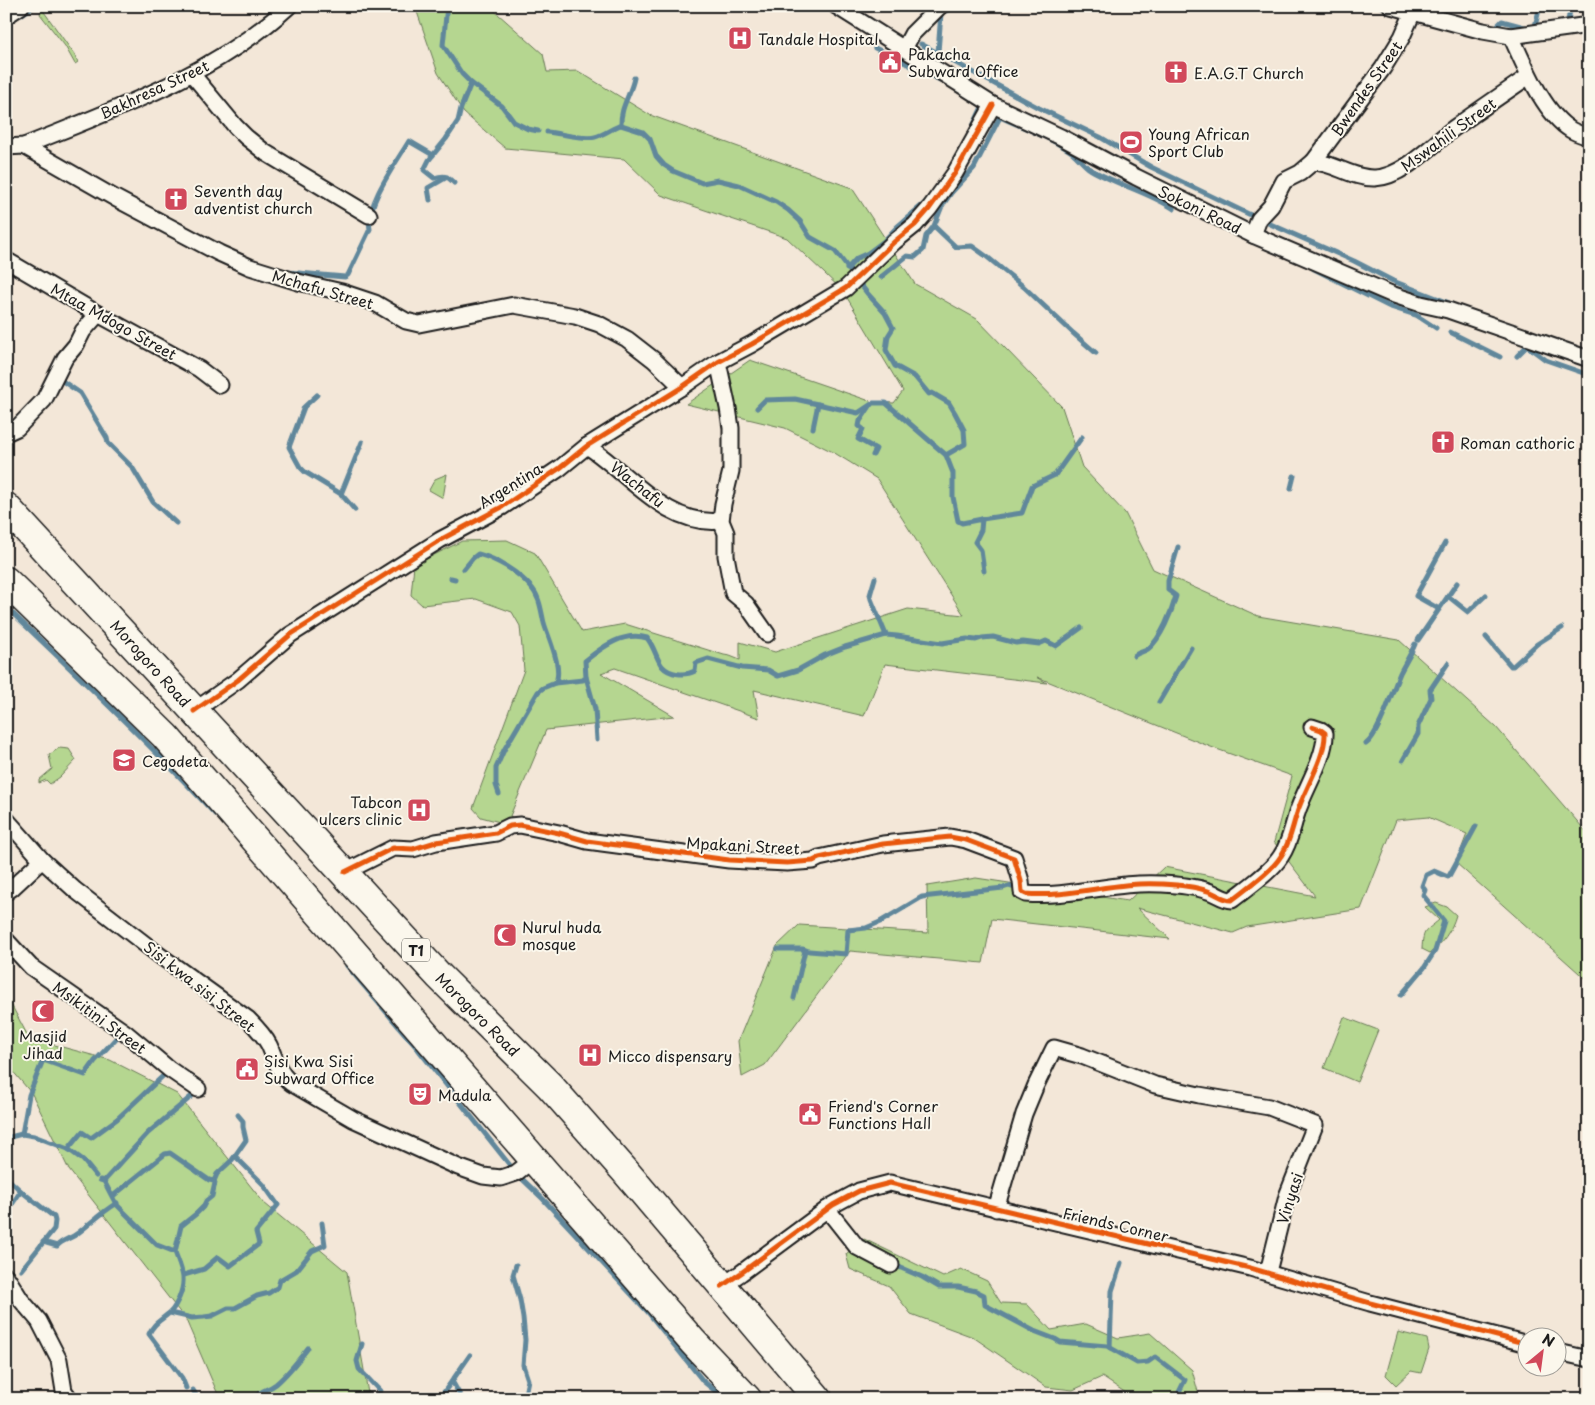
<svg xmlns="http://www.w3.org/2000/svg" width="1595" height="1405" viewBox="0 0 1595 1405" font-family="'Playpen Sans',sans-serif">
  <style>
    .green { fill: #b5d690; stroke: #687956 }
    .lines { fill: none; stroke-linecap: round; stroke-linejoin: round }
    .stream { stroke: #60879b; stroke-width: 5 }
    .street-casing { stroke: #1c1c1c; stroke-width: 19 }
    .highway-casing { stroke: #1c1c1c; stroke-width: 31 }
    .street { stroke: #fbf7ec; stroke-width: 15 }
    .highway { stroke: #fbf7ec; stroke-width: 28 }
    .cycleway-casing { stroke: #fbf7ec; stroke-width: 8 }
    .cycleway { stroke: #e8590c; stroke-width: 5 }
    .labels { text-anchor: middle; dominant-baseline: central; stroke-width: 4; stroke-linejoin: round; paint-order: stroke }
    .shield { fill: #fbf7ec; stroke: #5f5e5a; stroke-width: 1 }
    .shield-label { font-size: 14px; font-weight: bold; fill: #1c1c1c }
    .poi-label { font-size: 15px; fill: #1c1c1c; stroke: #fbf7ec; text-anchor: start }
    .street-label { font-size: 15px; fill: #1c1c1c; stroke: #fbf7ec }
  </style>
  <rect width="100%" height="100%" fill="#f3e7d8"/>
  <filter id="ink" filterUnits="userSpaceOnUse"><feTurbulence type="fractalNoise" baseFrequency=".02" numOctaves="2"/><feDisplacementMap in="SourceGraphic" scale="10" xChannelSelector="R" yChannelSelector="G"/><feConvolveMatrix kernelMatrix="1 2 1 2 8 2 1 2 1" color-interpolation-filters="sRGB"/></filter>
  <g filter="url(#ink)">
    <!-- green -->
    <g class="green">
      <polygon points="415,6 489,6 543,54 547,72 578,71 650,115 852,188 915,284 977,319 1062,407 1082,467 1125,513 1153,569 1258,616 1399,640 1496,727 1589,835 1589,982 1456,863 1467,834 1428,817 1396,820 1361,909 1247,927 1233,933 1137,908 1170,939 992,919 983,963 850,951 765,1065 742,1077 738,1041 777,946 799,925 928,933 927,886 976,878 1128,901 1164,867 1315,896 1274,842 1292,776 1211,747 1037,677 1047,683 885,664 864,716 754,690 759,718 615,668 601,673 674,716 546,730 510,816 552,836 481,817 473,808 524,670 520,626 512,612 476,599 422,605 411,595 414,565 462,541 507,540 535,553 582,632 625,624 724,655 730,656 740,660 740,642 775,652 908,609 964,615 877,479 833,452 785,428 686,404 750,360 873,402 894,403 903,391 843,291 787,238 661,195 624,159 505,148 464,113 438,73"/>
      <polygon points="42,9 74,54 78,62 75,64 65,46 40,14"/>
      <polygon points="447,474 443,498 429,490 435,479"/>
      <polygon points="59,748 69,749 76,760 60,777 50,784 46,780 39,783 39,780 52,769 49,755"/>
      <path d="M1436 903 1447 907 1456 915C1452 930 1442 944 1430 953L1422 949C1423 929 1425 932 1439 920L1425 907Z"/>
      <polygon points="6,995 29,1038 110,1060 177,1094 264,1203 347,1272 369,1399 220,1399 186,1320 69,1170 32,1094 6,1063"/>
      <polygon points="1344,1017 1378,1030 1357,1082 1324,1068"/>
      <polygon points="864,1239 943,1277 961,1269 987,1281 1001,1303 1027,1304 1051,1330 1086,1324 1118,1338 1150,1333 1192,1370 1200,1399 1135,1399 1102,1377 1073,1390 1046,1387 973,1337 911,1314 889,1286 850,1269 846,1254"/>
      <polygon points="1398,1332 1427,1339 1429,1349 1421,1373 1411,1371 1396,1385 1386,1375"/>
    </g>
    <g class="lines">
      <!-- stream -->
      <g class="stream">
        <polyline points="447,6 443,45 462,74 471,83 502,106 514,122 528,129 538,131"/>
        <polyline points="1379,6 1388,9"/>
        <polyline points="21,15 34,6"/>
        <polyline points="1567,25 1571,6"/>
        <polyline points="1534,30 1540,6"/>
        <polyline points="1495,31 1498,25 1502,21 1528,28"/>
        <polyline points="921,44 1039,108 1100,137 1151,167 1259,219 1354,261 1393,281 1452,304"/>
        <polyline points="875,48 940,80"/>
        <polyline points="938,52 941,13 957,6"/>
        <path d="M621 125C620 107 631 94 634 78"/>
        <polyline points="973,126 983,105 979,103"/>
        <path d="M547 132C559 133 585 140 595 137 604 135 612 128 621 125L643 132 650 139 656 156 664 165 673 171 702 183 718 180 739 185 776 202 788 210 800 221 810 237 835 251 867 293 885 313 893 328 888 336 886 350 895 366 915 377 929 394 932 393 949 403 955 413 964 430 965 444 946 455 953 473V497L958 521 962 523 982 519 981 530 975 542 981 550 984 571"/>
        <path d="M454 183C446 175 444 175 434 178L424 170 429 160 446 139 458 121 461 108 471 83"/>
        <polyline points="430,200 428,188 447,177"/>
        <polyline points="934,226 956,247 972,246 986,256 1024,287 1073,333 1096,353"/>
        <polyline points="847,269 857,258 868,253 884,241 897,227 926,202"/>
        <polyline points="1314,269 1388,306 1416,315 1436,328"/>
        <path d="M287 272 345 277 348 275 370 229C365 205 396 163 409 141L433 155"/>
        <path d="M881 277 907 256 915 257 923 250 926 236 934 226 942 206 951 193 974 168 1000 117C1024 128 1052 138 1073 153 1079 158 1084 165 1090 169 1117 185 1148 192 1174 209"/>
        <polyline points="1450,332 1500,357"/>
        <polyline points="1517,356 1527,346 1546,360 1589,375"/>
        <polyline points="58,378 80,393 107,438 108,443 132,467 153,502 176,523"/>
        <polyline points="317,395 304,407 289,447 300,467 305,472 341,494 355,510"/>
        <polyline points="870,406 860,421 859,426 863,429 858,439 876,449 873,455"/>
        <polyline points="757,408 765,400 795,399 858,413 873,403 886,403 946,455"/>
        <polyline points="813,428 818,404"/>
        <polyline points="1291,488 1294,476"/>
        <polyline points="341,494 362,442"/>
        <polyline points="982,519 1022,513 1032,486 1055,475 1082,437"/>
        <path d="M464 569 473 558 478 554C497 559 518 572 531 587 540 597 541 610 544 623 548 637 564 670 555 683L583 680 586 677 585 661C602 647 624 631 647 638 654 646 656 658 662 666 670 675 685 676 695 671L696 663 708 659 742 668 768 670 778 676 798 670 825 655 845 647 886 635"/>
        <polyline points="451,578 455,579"/>
        <polyline points="875,578 870,595 871,599 886,635 897,636 942,643 967,639 976,640 982,638 993,637 1016,643 1023,642 1039,644 1046,641 1056,646 1081,628"/>
        <polyline points="1448,596 1468,612 1486,595"/>
        <path d="M6 607C77 675 148 742 215 814"/>
        <polyline points="1439,609 1416,596 1445,543"/>
        <polyline points="1486,637 1511,666 1513,666 1537,644 1562,628"/>
        <polyline points="1418,640 1457,583"/>
        <path d="M1134 656C1138 652 1144 652 1148 649 1161 639 1172 611 1176 596L1168 590V581L1178 547"/>
        <polyline points="586,677 595,709 597,740"/>
        <polyline points="1159,702 1191,648"/>
        <path d="M1366 744C1379 735 1393 689 1400 673 1405 663 1411 654 1415 644"/>
        <polyline points="1403,760 1418,734 1418,726 1431,698 1430,690 1448,663"/>
        <polyline points="499,794 496,785 496,768 504,750 538,692 543,688 555,683"/>
        <polyline points="778,949 803,949 809,951 846,954 848,930 866,928 880,922 922,897 1003,888 1009,886 1019,889"/>
        <polyline points="347,966 417,1048 516,1173 543,1199 647,1311 703,1381 725,1399"/>
        <polyline points="1401,995 1424,968 1435,951 1444,921 1423,895 1425,890 1422,886 1426,875 1434,871 1448,877 1449,876 1476,826"/>
        <polyline points="794,998 805,950"/>
        <polyline points="22,1134 29,1095 43,1060 85,1075 95,1061 120,1034"/>
        <polyline points="6,1138 22,1134 34,1136 68,1149 83,1160 96,1176"/>
        <polyline points="68,1149 82,1132 91,1138 117,1119 164,1075"/>
        <polyline points="6,1177 21,1191 6,1213"/>
        <path d="M100 1180 104 1181 116 1204 157 1245 175 1252C182 1271 187 1279 179 1298 176 1304 174 1310 168 1314 160 1321 153 1324 149 1334L182 1378 186 1388"/>
        <polyline points="104,1181 148,1133 192,1096"/>
        <polyline points="21,1191 54,1217 55,1221 54,1229 21,1270"/>
        <polyline points="113,1196 165,1154 170,1153 209,1180 214,1181 217,1174 232,1160 246,1140 243,1127 243,1121 238,1115"/>
        <path d="M43 1242 57 1246C63 1239 71 1239 78 1233 91 1223 102 1212 117 1203"/>
        <polyline points="175,1252 181,1226 196,1214 203,1207 206,1201 212,1196 215,1183 214,1181"/>
        <polyline points="892,1264 922,1277 939,1287 958,1287 976,1291 984,1295 985,1305 1034,1331 1055,1339 1060,1342 1107,1346 1137,1363 1148,1362 1155,1357 1185,1380 1179,1392 1183,1399"/>
        <polyline points="516,1265 513,1275 520,1300 523,1318 525,1340 523,1365 528,1380 524,1399"/>
        <polyline points="184,1275 204,1269 218,1257 230,1266 259,1244 256,1232 278,1205 263,1184 236,1157"/>
        <polyline points="170,1313 192,1318 204,1317 212,1316 228,1308 235,1308 257,1296 269,1293 278,1287 280,1280 297,1270 312,1251 325,1245 322,1223"/>
        <polyline points="362,1344 357,1361 359,1369 380,1391 375,1399"/>
        <polyline points="1110,1348 1112,1291 1121,1263"/>
        <polyline points="193,1390 198,1399"/>
        <path d="M253 1399C261 1389 267 1391 276 1384 288 1374 298 1361 308 1348"/>
        <polyline points="439,1399 452,1381"/>
        <polyline points="462,1399 452,1381 470,1355"/>
      </g>
      <!-- street casing -->
      <g class="street-casing">
        <g id="street">
          <polyline points="836,6 993,105 1061,137 1136,177 1253,235 1391,294 1421,304 1448,310 1589,359"/>
          <polyline points="1391,6 1483,31 1511,36 1589,25"/>
          <polyline points="6,16 21,6"/>
          <path d="M1511 36C1524 64 1543 113 1571 130 1576 133 1583 135 1589 137"/>
          <polyline points="904,49 912,34 940,6"/>
          <polyline points="192,74 235,126 246,137 266,153 369,215"/>
          <polyline points="24,146 115,198 219,253 250,267 298,282 342,292 375,303 406,321 419,324 514,305 575,316 599,324 627,339 654,360 682,387"/>
          <path d="M6 147 24 146C116 109 214 75 289 6"/>
          <polyline points="1314,161 1383,68 1402,37 1413,12"/>
          <path d="M1253 235 1259 219 1271 206 1284 181 1300 173 1313 162C1333 162 1353 179 1375 178 1403 177 1433 144 1454 128 1479 110 1504 93 1529 76"/>
          <polyline points="6,260 98,314 199,369 220,385"/>
          <polyline points="718,362 728,408 731,428 731,471 723,504 721,521 726,533 726,556 733,593 746,604 767,634"/>
          <polyline points="6,433 17,428 44,400 65,358 76,345 83,331 98,314"/>
          <path d="M587 446C629 473 666 527 721 521"/>
          <polyline points="194,711 238,680 290,635 440,540 502,507 560,468 587,446 682,387 718,362 752,344 846,288 894,242 915,225 929,209 955,173 993,105"/>
          <path d="M6 819 42 860 75 890 159 955 248 1019C256 1027 264 1035 269 1045 275 1058 279 1074 291 1083L353 1119 458 1167 483 1176 501 1178 516 1173 534 1159"/>
          <path d="M345 872 393 848 413 849 436 842 496 833 510 826 520 825 559 833 587 841 729 860 787 863 813 861 819 858 883 844 950 837 966 840 1014 858 1021 881 1022 892 1026 894C1071 898 1115 881 1161 884 1177 885 1195 886 1211 892 1218 895 1224 900 1232 900 1247 888 1271 872 1281 856 1290 843 1292 828 1297 813 1304 790 1326 757 1325 733L1321 730 1312 727"/>
          <polyline points="6,892 12,888 42,860"/>
          <polyline points="6,940 31,967 126,1033 169,1069 198,1089"/>
          <polyline points="827,1209 857,1247 891,1265"/>
          <polyline points="996,1209 1024,1114 1036,1085 1054,1048 1082,1056 1155,1085 1199,1095 1269,1107 1315,1125 1287,1196 1268,1272"/>
          <polyline points="6,1276 21,1300 39,1321 59,1360 64,1391 70,1399"/>
          <polyline points="722,1286 741,1273 833,1205 859,1191 890,1183 1250,1268 1370,1303 1528,1344"/>
          <polyline points="1558,1352 1589,1359"/>
        </g>
      </g>
      <!-- highway casing -->
      <g class="highway-casing">
        <g id="highway">
          <polyline points="6,507 439,976 550,1086 625,1171 818,1399"/>
          <polyline points="6,581 165,736 693,1342 747,1399"/>
        </g>
      </g>
      <!-- street -->
      <use href="#street" class="street"/>
      <!-- highway -->
      <use href="#highway" class="highway"/>
      <!-- cycleway casing -->
      <g class="cycleway-casing">
        <g id="cycleway">
          <polyline points="194,711 238,680 290,635 440,540 502,507 560,468 587,446 682,387 718,362 752,344 846,288 894,242 915,225 929,209 955,173 993,105"/>
          <path d="M345 872 393 848 413 849 436 842 496 833 510 826 520 825 559 833 587 841 729 860 787 863 813 861 819 858 883 844 950 837 966 840 1014 858 1021 881 1022 892 1026 894C1071 898 1115 881 1161 884 1177 885 1195 886 1211 892 1218 895 1224 900 1232 900 1247 888 1271 872 1281 856 1290 843 1292 828 1297 813 1304 790 1326 757 1325 733L1321 730 1312 727"/>
          <polyline points="722,1286 741,1273 833,1205 859,1191 890,1183 1250,1268 1370,1303 1528,1344"/>
        </g>
      </g>
      <!-- cycleway -->
      <use href="#cycleway" class="cycleway"/>
    </g>
  </g>
  <!-- icons -->
  <defs>
    <g id="hospital-square" transform="scale(1.25)"><rect x="-9" y="-9" width="18" height="18" rx="4" fill="#d1495b" stroke="#fbf7ec"/><path d="M-5-5h3v3.5h4V-5h3V5h-3V1.5h-4V5h-3Z" fill="#fff"/></g>
    <g id="civic-square" transform="scale(1.25)"><rect x="-9" y="-9" width="18" height="18" rx="4" fill="#d1495b" stroke="#fbf7ec"/><path d="M-.6-6.5H3V-4.5H.6V-3L4-1V1h2V6H-6V1h2V-1L-.6-3ZM-1.2 2.5V6h2.4V2.5Z" fill="#fff"/></g>
    <g id="church-square" transform="scale(1.25)"><rect x="-9" y="-9" width="18" height="18" rx="4" fill="#d1495b" stroke="#fbf7ec"/><path d="M-1.2-6h2.4v3.5h3.3v2.4h-3.3V6h-2.4V-.1h-3.3v-2.4h3.3Z" fill="#fff"/></g>
    <g id="stadium-square" transform="scale(1.25)"><rect x="-9" y="-9" width="18" height="18" rx="4" fill="#d1495b" stroke="#fbf7ec"/><path d="M0-5a6.5 5 0 1 0 0 10a6.5 5 0 1 0 0-10ZM-3.5-1.8h7v3.6h-7Z" fill="#fff"/></g>
    <g id="university-square" transform="scale(1.25)"><rect x="-9" y="-9" width="18" height="18" rx="4" fill="#d1495b" stroke="#fbf7ec"/><path d="M0-5L7-2L0 1L-7-2ZM-4 1L0 2.5L4 1V4Q0 6-4 4Z" fill="#fff"/></g>
    <g id="mosque-square" transform="scale(1.25)"><rect x="-9" y="-9" width="18" height="18" rx="4" fill="#d1495b" stroke="#fbf7ec"/><path d="M3.5-4.9A6 6 0 1 0 3.5 4.9A5 5 0 1 1 3.5-4.9Z" fill="#fff"/></g>
    <g id="theatre-square" transform="scale(1.25)"><rect x="-9" y="-9" width="18" height="18" rx="4" fill="#d1495b" stroke="#fbf7ec"/><path d="M-5-5.5Q0-4 5-5.5V0Q5 5 0 6Q-5 5-5 0ZM-3.3-2.5H-1v1.5H-3.3ZM1-2.5H3.3v1.5H1ZM-2.8 1Q0 5.5 2.8 1Z" fill="#fff"/></g>
  </defs>
  <g fill-rule="evenodd">
    <use href="#hospital-square" x="740" y="38"/>
    <use href="#civic-square" x="890" y="62"/>
    <use href="#church-square" x="1176" y="72"/>
    <use href="#stadium-square" x="1131" y="142"/>
    <use href="#church-square" x="176" y="199"/>
    <use href="#church-square" x="1443" y="442"/>
    <use href="#university-square" x="124" y="760"/>
    <use href="#hospital-square" x="419" y="810"/>
    <use href="#mosque-square" x="505" y="935"/>
    <use href="#mosque-square" x="43" y="1011"/>
    <use href="#hospital-square" x="590" y="1055"/>
    <use href="#civic-square" x="247" y="1069"/>
    <use href="#theatre-square" x="420" y="1094"/>
    <use href="#civic-square" x="810" y="1114"/>
  </g>
  <g class="labels">
    <!-- shield labels -->
    <rect class="shield" x="402" y="938.5" width="28" height="23" rx="4"/>
    <g class="shield-label">
      <text x="416" y="950">T1</text>
    </g>
    <!-- poi labels -->
    <g class="poi-label">
      <text x="758" y="38">Tandale Hospital</text>
      <text x="908" y="53">Pakacha<tspan x="908" dy="17">Subward Office</tspan></text>
      <text x="1194" y="72">E.A.G.T Church</text>
      <text x="1148" y="133">Young African<tspan x="1148" dy="17">Sport Club</tspan></text>
      <text x="194" y="190">Seventh day<tspan x="194" dy="17">adventist church</tspan></text>
      <text x="1460" y="442">Roman cathoric</text>
      <text x="142" y="760">Cegodeta</text>
      <text x="402" y="801" text-anchor="end">Tabcon<tspan x="402" dy="17">ulcers clinic</tspan></text>
      <text x="522" y="926">Nurul huda<tspan x="522" dy="17">mosque</tspan></text>
      <text x="43" y="1035" text-anchor="middle">Masjid<tspan x="43" dy="17">Jihad</tspan></text>
      <text x="608" y="1055">Micco dispensary</text>
      <text x="264" y="1060">Sisi Kwa Sisi<tspan x="264" dy="17">Subward Office</tspan></text>
      <text x="438" y="1094">Madula</text>
      <text x="828" y="1105">Friend's Corner<tspan x="828" dy="17">Functions Hall</tspan></text>
    </g>
    <!-- street labels -->
    <g class="street-label">
      <text transform="translate(1366 88) rotate(-55)">Bwendes Street</text>
      <text transform="translate(154 89) rotate(-25)">Bakhresa Street</text>
      <text transform="translate(1448 134) rotate(-36)">Mswahili Street</text>
      <text transform="translate(1200 209) rotate(26)">Sokoni Road</text>
      <text transform="translate(323 289) rotate(16)">Mchafu Street</text>
      <text transform="translate(114 321) rotate(29)">Mtaa Mdogo Street</text>
      <text transform="translate(638 484) rotate(38)">Wachafu</text>
      <text transform="translate(510 485) rotate(-32)">Argentina</text>
      <text transform="translate(151 663) rotate(48)">Morogoro Road</text>
      <text transform="translate(743 845) rotate(3)">Mpakani Street</text>
      <text transform="translate(200 986) rotate(38)">Sisi kwa sisi Street</text>
      <text transform="translate(478 1014) rotate(45)">Morogoro Road</text>
      <text transform="translate(100 1017) rotate(36)">Msikitini Street</text>
      <text transform="translate(1289 1198) rotate(-72)">Vinyasi</text>
      <text transform="translate(1116 1224) rotate(13)">Friends Corner</text>
    </g>
  </g>
  <!-- margin -->
  <rect width="1595" height="1405" fill="none" stroke="#fbf7ec" stroke-width="25"/>
  <rect x="12" y="12" width="1570" height="1380" fill="none" stroke="#1c1c1c" stroke-width="2" filter="url(#ink)"/>
  <!-- north arrow -->
  <g transform="translate(1542 1352) rotate(29)"><circle r="24" fill="#fbf7ec" stroke="#a29f99"/>
  <path d="M0-4L9 19L0 12L-9 19Z" fill="#d1495b"/>
  <text y="-8" font-size="14" font-weight="bold" text-anchor="middle" fill="#1c1c1c">N</text>
  </g>
</svg>
